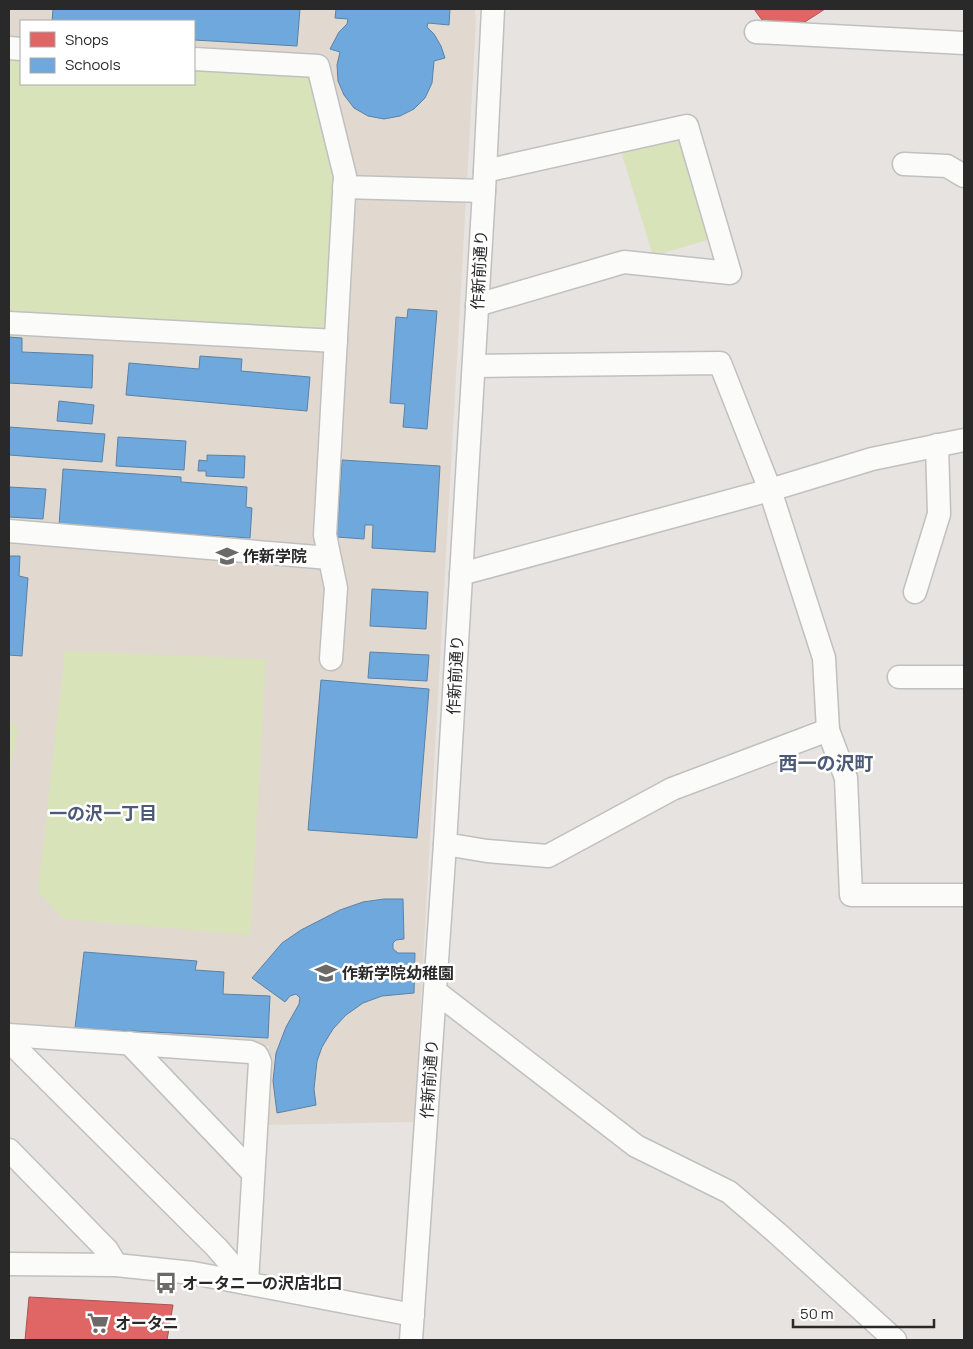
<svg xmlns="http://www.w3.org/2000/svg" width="973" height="1349" viewBox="0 0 973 1349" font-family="Manrope,'Noto Sans JP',sans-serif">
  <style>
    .education { fill: #e1d9cf; fill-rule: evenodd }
    .pitch { fill: #d8e3b9 }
    .shops { fill: #e06666; stroke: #a95454 }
    .schools { fill: #6fa8dc; stroke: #5a82a6 }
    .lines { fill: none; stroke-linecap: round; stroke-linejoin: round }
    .minor-casing { stroke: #c1c0c1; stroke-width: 25 }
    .minor { stroke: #fbfbfa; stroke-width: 22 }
    .labels { text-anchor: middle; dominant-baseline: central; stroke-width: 5; stroke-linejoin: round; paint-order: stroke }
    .street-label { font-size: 16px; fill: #292929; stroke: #fff }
    .poi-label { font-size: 16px; font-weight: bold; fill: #292929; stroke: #fff; text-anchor: start }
    .neighbourhood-label { font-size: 18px; font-weight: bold; fill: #4d5a76; stroke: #fff }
    .quarter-label { font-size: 19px; font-weight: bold; fill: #4d5a76; stroke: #fff }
  </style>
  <rect width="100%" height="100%" fill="#e6e3e0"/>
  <!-- education -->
  <path class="education" d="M9 9H475L476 22 414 1122 269 1125V1046L9 1029ZM21 21H194V84H21Z"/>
  <!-- pitch -->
  <g class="pitch">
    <polygon points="9,57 21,58 21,84 194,84 194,68 308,75 336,183 326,332 9,311"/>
    <polygon points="683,135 714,238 653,256 622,154"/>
    <polygon points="65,651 266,659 250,935 64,919 38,892"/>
    <polygon points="9,718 18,730 9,776"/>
  </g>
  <!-- shops -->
  <g class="shops">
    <polygon points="754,9 825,9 800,25 762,20"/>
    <polygon points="29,1297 173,1305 167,1340 25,1340"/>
  </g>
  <!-- schools -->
  <g class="schools">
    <polygon points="53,9 300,9 297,46 194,40 194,21 52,21"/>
    <polygon points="336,9 450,9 449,25 428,23 427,27 434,34 441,46 445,58 434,61 432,83 425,98 414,109 400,116 384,119 368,116 354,108 344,95 338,81 337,65 340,52 330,49 339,32 347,24 348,19 335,18"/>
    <polygon points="408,309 437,311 427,429 403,427 405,404 390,403 396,317 407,318"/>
    <polygon points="9,337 22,338 22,352 93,355 92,388 9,383"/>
    <polygon points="200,356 242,359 241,371 310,377 307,411 126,395 129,363 199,369"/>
    <polygon points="59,401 94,405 92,424 57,421"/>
    <polygon points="9,427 105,434 102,462 9,455"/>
    <polygon points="118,437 186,441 184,470 116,466"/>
    <polygon points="207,455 245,456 244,478 206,476 206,471 198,471 199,460 207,461"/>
    <polygon points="342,460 440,466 435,552 372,548 373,525 365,525 364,539 337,537"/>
    <polygon points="63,469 181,477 181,482 247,487 246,507 252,508 250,538 59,526"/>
    <polygon points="9,487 46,489 43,519 9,517"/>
    <polygon points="9,556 20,556 19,576 28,578 22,656 9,655"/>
    <polygon points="372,589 428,592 426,629 370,626"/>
    <polygon points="370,652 429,655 427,681 368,678"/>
    <polygon points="321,680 429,689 417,838 308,830"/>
    <polygon points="384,899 403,899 404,939 396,940 393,943 393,949 398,953 415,953 414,993 382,996 363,1003 346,1015 333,1029 322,1047 317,1061 314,1089 316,1105 277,1113 273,1081 276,1053 286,1027 299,1004 300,998 296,994 290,996 285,1002 252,978 282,943 301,930 340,910 363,902"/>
    <polygon points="84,952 197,961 195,970 224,972 223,994 270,996 268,1038 75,1028"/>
  </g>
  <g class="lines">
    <!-- minor casing -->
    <g class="minor-casing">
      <g id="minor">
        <polyline points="756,32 964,43"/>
        <polyline points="9,48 21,49"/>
        <polyline points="194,59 318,66 345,176 325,535 336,588 331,659"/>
        <polyline points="904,164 947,166 964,176"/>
        <polyline points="344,187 484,191"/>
        <polyline points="477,305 624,262 730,273 687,126 485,171"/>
        <polyline points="9,323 336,341"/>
        <polyline points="9,531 329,558"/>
        <polyline points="461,574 770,490 872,459 964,440"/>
        <polyline points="915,592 939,514 937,445"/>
        <polyline points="899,677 964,677"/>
        <polyline points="828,730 846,778 851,895 964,895"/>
        <polyline points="445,844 487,851 548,856 672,789 828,730 824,658 770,490 720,363 474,366"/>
        <polyline points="436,992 636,1146 729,1192 777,1233 895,1340"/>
        <polyline points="9,1035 250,1052 257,1055 260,1062 247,1283"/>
        <polyline points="9,1041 217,1248 247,1283"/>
        <polyline points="129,1043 253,1173"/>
        <polyline points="9,1150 107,1250 116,1265"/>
        <polyline points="9,1264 116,1265 193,1273 413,1315"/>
        <polyline points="411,1340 445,844 484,191 493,9"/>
      </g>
    </g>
    <!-- minor -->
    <use href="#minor" class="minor"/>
  </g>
  <!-- icons -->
  <defs>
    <g id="school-bare" transform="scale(1.725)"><path d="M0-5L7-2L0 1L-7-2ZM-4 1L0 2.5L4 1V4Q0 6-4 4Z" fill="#6b6a69" stroke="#fff" stroke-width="2.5" paint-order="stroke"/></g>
    <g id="bus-bare" transform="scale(1.725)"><path d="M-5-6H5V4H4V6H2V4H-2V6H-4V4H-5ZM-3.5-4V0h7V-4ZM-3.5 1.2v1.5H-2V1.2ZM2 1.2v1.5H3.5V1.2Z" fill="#6b6a69" stroke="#fff" stroke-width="2.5" paint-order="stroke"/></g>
    <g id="supermarket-bare" transform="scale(1.725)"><path d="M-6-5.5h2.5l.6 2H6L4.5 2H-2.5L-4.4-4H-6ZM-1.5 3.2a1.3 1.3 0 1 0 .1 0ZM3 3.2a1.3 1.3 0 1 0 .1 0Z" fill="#6b6a69" stroke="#fff" stroke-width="2.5" paint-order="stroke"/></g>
  </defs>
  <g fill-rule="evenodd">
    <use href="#school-bare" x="227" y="556"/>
    <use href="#school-bare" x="326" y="973"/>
    <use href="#bus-bare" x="166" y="1283"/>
    <use href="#supermarket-bare" x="98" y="1323"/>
  </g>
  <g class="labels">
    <!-- street labels -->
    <g class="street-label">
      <text transform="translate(479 270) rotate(-87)">作新前通り</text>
      <text transform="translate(455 675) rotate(-87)">作新前通り</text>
      <text transform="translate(429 1079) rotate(-86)">作新前通り</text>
    </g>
    <!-- poi labels -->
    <g class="poi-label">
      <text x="243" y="556">作新学院</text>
      <text x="342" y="973">作新学院幼稚園</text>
      <text x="182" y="1283">オータニ一の沢店北口</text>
      <text x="115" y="1323">オータニ</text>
    </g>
    <!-- neighbourhood labels -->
    <g class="neighbourhood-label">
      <text x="103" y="813">一の沢一丁目</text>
    </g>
    <!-- quarter labels -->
    <g class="quarter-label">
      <text x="826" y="763">西一の沢町</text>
    </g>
  </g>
  <!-- border -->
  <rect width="973" height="1349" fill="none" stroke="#292929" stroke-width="20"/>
  <!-- legend -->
  <rect x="20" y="20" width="175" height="65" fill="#ffffff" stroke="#a9a9a9"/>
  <rect x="30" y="32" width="25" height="15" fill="#e06666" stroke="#a9a9a9"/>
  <text x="65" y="45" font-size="15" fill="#292929">Shops</text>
  <rect x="30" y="58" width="25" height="15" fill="#6fa8dc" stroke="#a9a9a9"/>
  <text x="65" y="70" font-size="15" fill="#292929">Schools</text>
  <!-- scale -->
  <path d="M793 1319v8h141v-8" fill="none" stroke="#292929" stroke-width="2.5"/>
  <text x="800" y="1319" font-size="15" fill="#292929" stroke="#ffffff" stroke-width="4" paint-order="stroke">50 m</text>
</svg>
